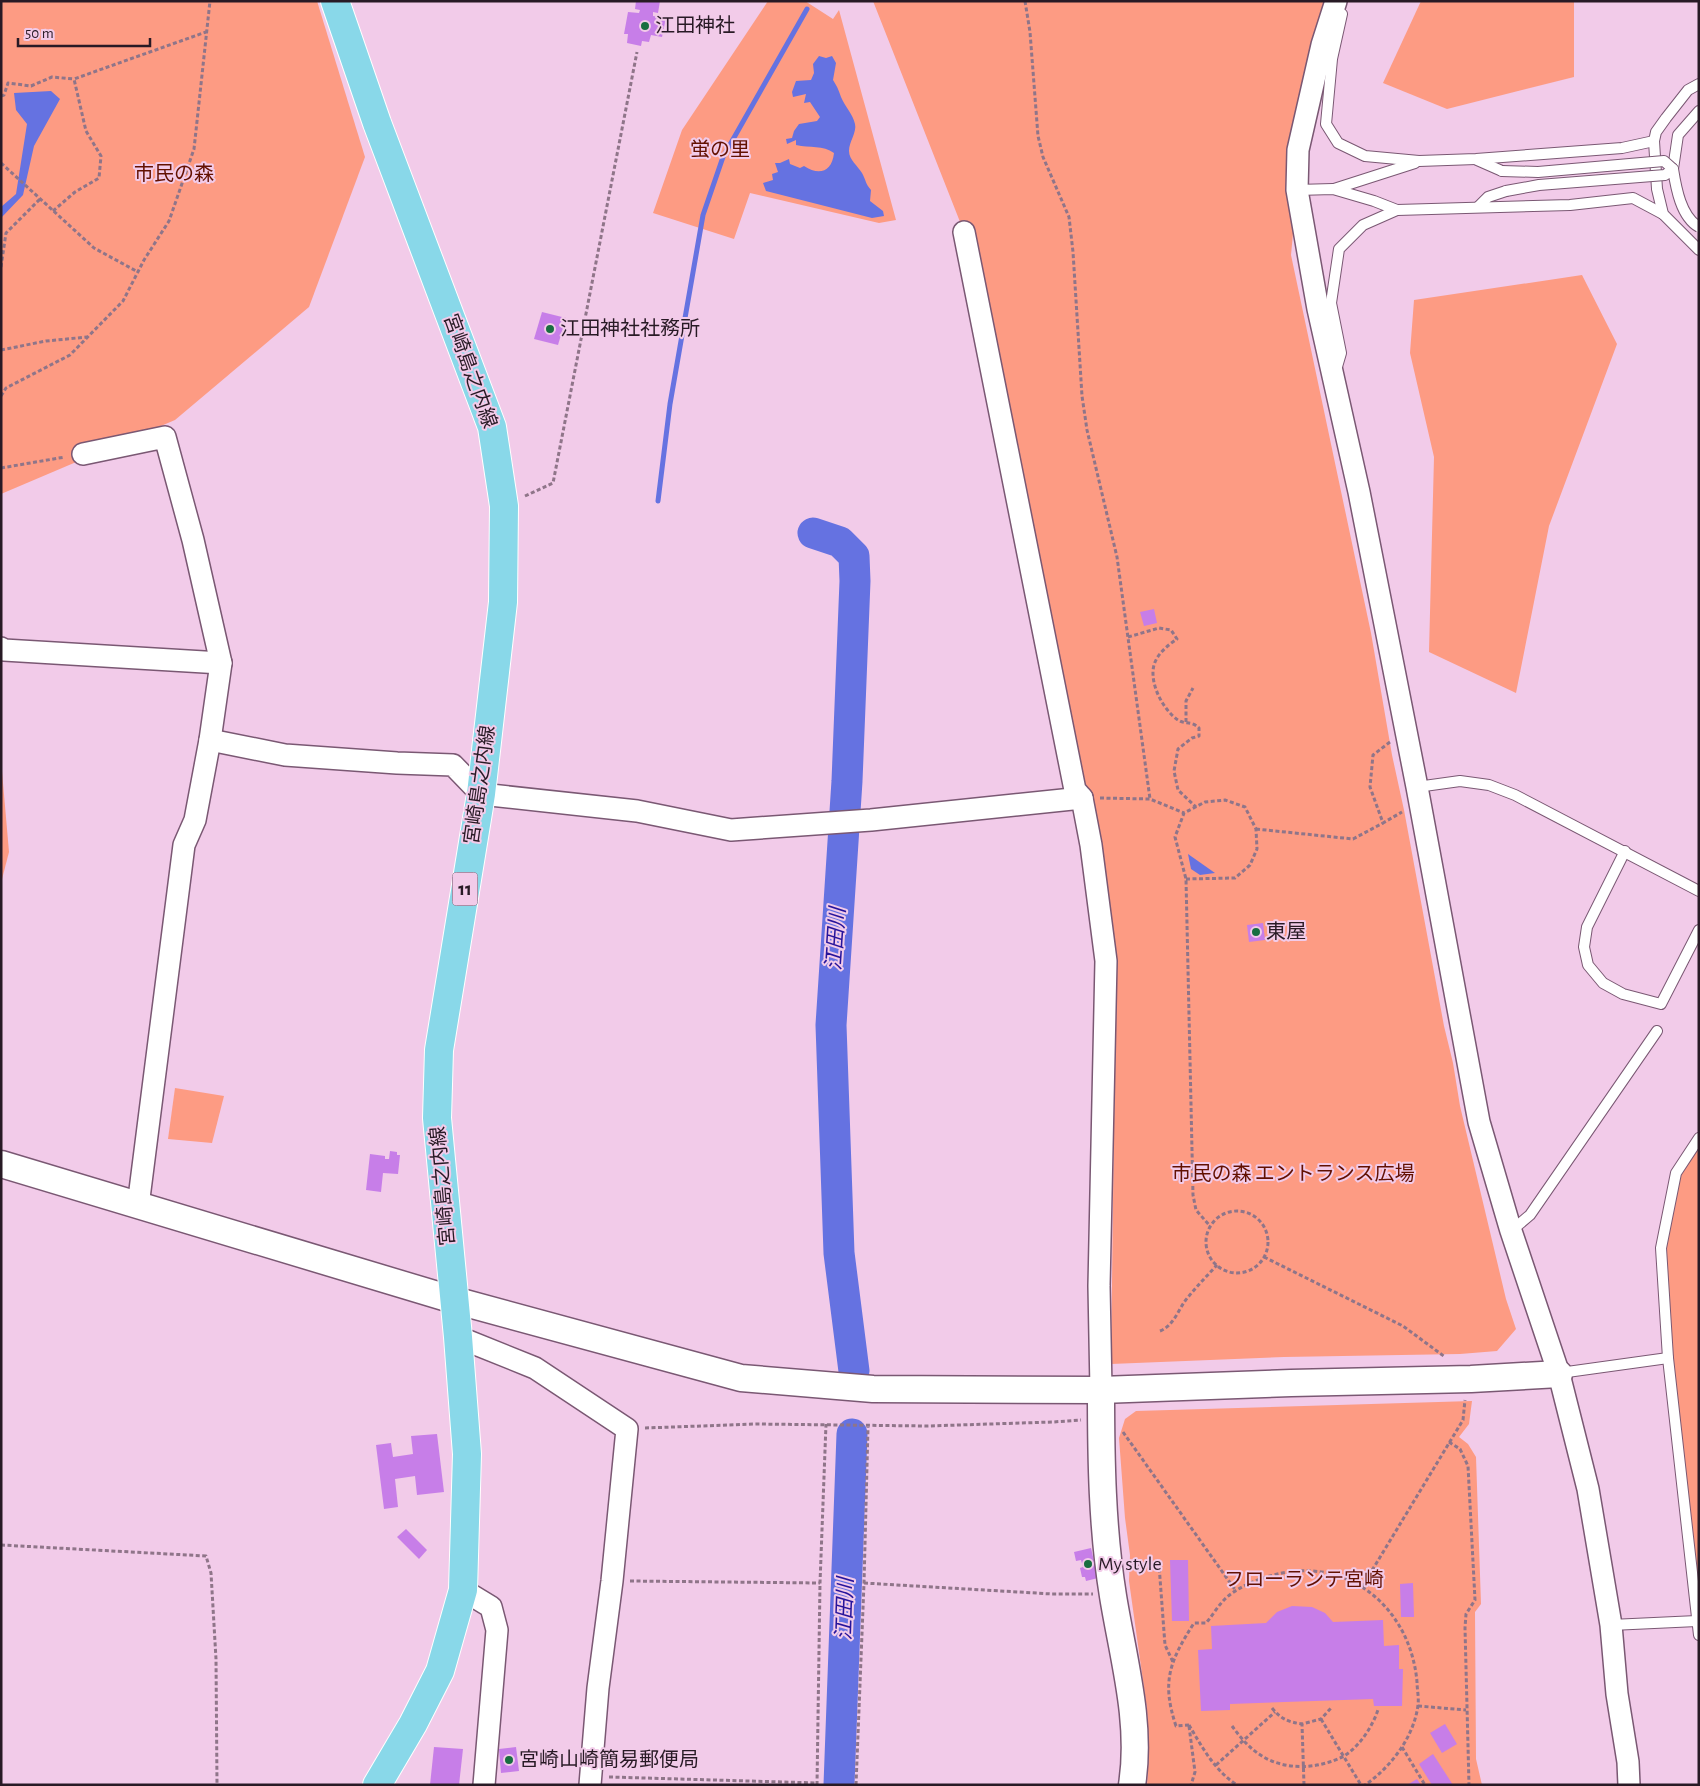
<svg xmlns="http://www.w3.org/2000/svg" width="1700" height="1786" viewBox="0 0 1700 1786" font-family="'Alegreya Sans','Noto Sans JP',sans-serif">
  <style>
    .green { fill: #fd9b83 }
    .water { fill: #6572e1 }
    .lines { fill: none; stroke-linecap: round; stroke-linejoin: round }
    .stream { stroke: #6572e1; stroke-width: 5 }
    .river { stroke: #6572e1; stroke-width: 31 }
    .building { fill: #c77ee8 }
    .service-casing { stroke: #7a5873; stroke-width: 12 }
    .minor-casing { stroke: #7a5873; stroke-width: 24 }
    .tertiary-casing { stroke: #7a5873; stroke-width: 29 }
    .primary-casing { stroke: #fff; stroke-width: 30 }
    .path { stroke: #8f7589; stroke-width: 3; stroke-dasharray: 4 2.5; stroke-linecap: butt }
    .service { stroke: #fff; stroke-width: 10 }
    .minor { stroke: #fff; stroke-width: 21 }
    .tertiary { stroke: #fff; stroke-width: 26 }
    .primary { stroke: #89d8e9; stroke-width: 28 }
    .service-bridge-casing { stroke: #7a5873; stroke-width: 12; stroke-linecap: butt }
    .service-bridge { stroke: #fff; stroke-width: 10 }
    .poi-dot { fill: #186e41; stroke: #f2cbe9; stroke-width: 2 }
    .labels { text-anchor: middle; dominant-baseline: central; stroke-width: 4; stroke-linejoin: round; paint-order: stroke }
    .shield { fill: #f2cbe9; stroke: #654f60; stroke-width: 1 }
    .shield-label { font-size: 19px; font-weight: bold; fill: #281a25 }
    .poi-label { font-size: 20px; fill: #281a25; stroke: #f2cbe9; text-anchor: start }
    .park-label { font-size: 20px; fill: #621000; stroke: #f2cbe9 }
    .street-label { font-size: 20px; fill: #281a25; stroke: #f2cbe9 }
    .water-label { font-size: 21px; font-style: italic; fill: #27149b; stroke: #f2cbe9 }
  </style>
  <rect width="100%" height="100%" fill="#f2cbe9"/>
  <!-- green -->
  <g class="green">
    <polygon points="1,1 317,1 365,157 309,307 175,420 1,494"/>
    <polygon points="768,1 805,1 833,19 839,10 896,220 879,223 750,193 734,239 653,213 682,130"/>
    <polygon points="873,1 1336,1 1297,190 1291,255 1371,633 1392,755 1404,810 1444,1026 1453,1063 1460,1106 1506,1299 1516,1329 1497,1351 1460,1354 1284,1357 1111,1364 1116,960 964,232"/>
    <polygon points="1421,1 1574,1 1574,77 1447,109 1383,83"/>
    <polygon points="1582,275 1617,344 1549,526 1516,693 1429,652 1434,457 1410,353 1414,300"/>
    <polygon points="1,760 9,852 1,883"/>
    <polygon points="175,1088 224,1096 212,1143 168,1139"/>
    <polygon points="1699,1138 1699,1635 1661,1248 1676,1173"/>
    <polygon points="1472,1401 1469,1424 1459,1437 1468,1444 1476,1457 1481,1604 1475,1612 1476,1759 1482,1785 1147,1785 1149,1753 1147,1709 1129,1581 1130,1555 1125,1518 1119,1438 1125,1419 1136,1411"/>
  </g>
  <!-- water -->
  <g class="water">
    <path d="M819 56 826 58 832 56 836 63 833 80C838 88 838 89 841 97 845 107 853 114 855 124 857 132 849 142 849 151 849 160 858 166 862 173 866 180 865 183 871 190L870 201 883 211 884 216 872 218 766 191 763 183 773 180 772 174 778 172 775 163H780L789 159 790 164 800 168 804 166C819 176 832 172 834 153 823 145 810 148 796 145V140L787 144 786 139 792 138 794 131 799 124 817 121 820 117 810 102 804 103 806 94 793 97 792 92 796 81 811 80 814 73 813 64Z"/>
    <polygon points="51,91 60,99 34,146 23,195 1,218 1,207 16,194 27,124 16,110 14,93"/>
    <polygon points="1188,854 1215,873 1200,875 1191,869"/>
  </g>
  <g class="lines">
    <!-- stream -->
    <polyline class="stream" points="658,501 670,404 703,215 723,157 807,9"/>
    <!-- river -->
    <g class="river">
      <polyline points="813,533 840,542 854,556 855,581 847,781 831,1025 839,1253 854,1371"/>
      <polyline points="839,1785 852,1434"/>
    </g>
  </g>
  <!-- building -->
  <g class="building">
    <polygon points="636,1 660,1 658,13 653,12 653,16 666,18 662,37 651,35 649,42 642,41 641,46 627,43 628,34 624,34 628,12 639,13 640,10 635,9"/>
    <polygon points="542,312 566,318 558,345 534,339"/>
    <polygon points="1154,609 1157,623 1144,626 1140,612"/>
    <polygon points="1263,923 1265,940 1249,942 1247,925"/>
    <polygon points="390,1151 397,1152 397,1155 400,1155 398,1174 383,1173 381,1192 366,1190 370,1154 385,1156 385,1159 389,1159"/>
    <polygon points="437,1434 444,1492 417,1495 415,1476 395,1479 398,1507 384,1509 376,1445 391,1443 393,1457 413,1454 411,1436"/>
    <polygon points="406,1529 427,1550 419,1559 397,1537"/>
    <polygon points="1091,1548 1098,1578 1086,1581 1085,1577 1082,1577 1080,1568 1083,1567 1081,1560 1076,1561 1074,1552"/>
    <polygon points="1170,1560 1188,1560 1189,1621 1172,1621"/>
    <polygon points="1413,1583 1414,1617 1401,1617 1400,1584"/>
    <polygon points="1292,1606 1312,1607 1325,1613 1333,1622 1383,1620 1384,1646 1399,1645 1399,1669 1403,1669 1402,1706 1374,1706 1373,1699 1230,1704 1230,1710 1201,1711 1198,1650 1212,1649 1211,1626 1266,1623 1277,1612"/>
    <polygon points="1445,1724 1457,1744 1442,1753 1430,1733"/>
    <polygon points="434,1747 463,1749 459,1785 430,1785"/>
    <polygon points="516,1747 519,1771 501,1773 499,1749"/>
    <polygon points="1433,1754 1453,1785 1432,1785 1419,1764"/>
    <polygon points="1417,1779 1421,1785 1407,1785"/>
  </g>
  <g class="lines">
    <!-- service casing -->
    <g class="service-casing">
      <g id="service">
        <polyline points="1342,14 1332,59 1326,124 1338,143 1365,156 1419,161 1476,159 1622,148 1654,141"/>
        <polyline points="1699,84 1688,90 1666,118 1656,132 1654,141 1657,189 1663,214 1699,250"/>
        <polyline points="1477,160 1502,171"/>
        <polyline points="1673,169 1678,135 1699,111"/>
        <polyline points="1334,189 1415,163"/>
        <polyline points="1297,190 1333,189 1374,201 1397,210"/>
        <polyline points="1478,207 1488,197 1506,191"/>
        <polyline points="1336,370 1341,353 1331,303 1339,249 1363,225 1397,210 1570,205 1633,198 1663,214"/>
        <polyline points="1417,787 1460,781 1489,785 1515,795 1699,891"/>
        <polyline points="1625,851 1587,927 1584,947 1588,965 1603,983 1623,994 1661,1004 1699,930"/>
        <polyline points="1699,1138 1676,1173 1661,1248 1668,1358 1699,1635"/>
        <polyline points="1511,1231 1530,1215 1657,1031"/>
        <polyline points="1560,1373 1668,1358"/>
        <polyline points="1611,1625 1697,1621"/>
      </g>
    </g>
    <!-- minor casing -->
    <g class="minor-casing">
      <g id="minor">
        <polyline points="1336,1 1322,45 1298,150 1297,190 1318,309 1359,492 1417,787 1479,1122 1511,1231 1559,1374 1588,1489 1611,1625 1617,1694 1628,1762 1629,1785"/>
        <polyline points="964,232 1075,790 1082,798 1091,845 1106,961 1099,1286 1101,1390"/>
        <polyline points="83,454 165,437 193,540 221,663 210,740 195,820 184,845 138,1206"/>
        <polyline points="1,648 4,650 221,663"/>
        <polyline points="210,740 285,755 397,763 453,765 481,794 637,811 731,830 871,820 1082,798"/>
        <polyline points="458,1337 535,1368 627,1429 612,1581 598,1688 590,1785"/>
        <polyline points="463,1590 491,1607 497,1630 484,1785"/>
      </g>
    </g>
    <!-- tertiary casing -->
    <g class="tertiary-casing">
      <g id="tertiary">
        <polyline points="1,1164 454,1300 741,1378 873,1389 1101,1390 1291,1383 1471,1379 1559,1374"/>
        <path d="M1101 1390C1101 1459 1102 1528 1113 1596 1123 1658 1142 1722 1132 1785"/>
      </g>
    </g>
    <!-- primary casing -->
    <g class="primary-casing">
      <polyline id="primary" points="335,1 377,123 492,427 504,506 503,602 481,794 439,1050 437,1118 458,1337 467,1454 463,1590 440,1671 413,1724 377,1785"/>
    </g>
    <!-- path -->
    <g class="path">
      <polyline points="1025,1 1030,32 1038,136 1043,157 1069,217 1073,252 1082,396 1087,430 1117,557 1150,799"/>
      <polyline points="1,96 4,95 8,83 31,86 52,77 74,79"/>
      <polyline points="1,163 94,248 138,272"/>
      <polyline points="53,211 75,192 99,178 101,156 86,131 74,79 206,32"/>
      <polyline points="1,267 6,233 40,199"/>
      <polyline points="1,350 46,341 87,337"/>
      <polyline points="1,396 6,388 70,355 123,301 144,260 169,221 194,149 210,1"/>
      <polyline points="1,468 65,457"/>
      <polyline points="525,496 553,483 637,52"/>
      <path d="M1128 637 1159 628 1171 630 1177 639C1168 645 1157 654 1154 665 1149 683 1163 710 1178 720 1185 725 1191 720 1199 728V736L1192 738 1178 749 1174 771 1178 790 1196 807"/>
      <polyline points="1186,722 1186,701 1193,688"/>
      <polyline points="1390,742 1373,755 1370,787 1383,823 1402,812"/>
      <polyline points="1100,798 1150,799 1184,813"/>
      <polyline points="1256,829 1353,839 1383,823"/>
      <polyline points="1186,879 1235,878 1250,865 1257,849 1256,829 1245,807 1225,800 1205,802 1184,813 1175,837 1186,879 1193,1195 1196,1210 1210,1226"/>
      <circle cx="1237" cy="1242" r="31"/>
      <polyline points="1264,1257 1403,1326 1445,1357"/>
      <path d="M1160 1331C1173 1326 1178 1311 1185 1301 1195 1288 1206 1277 1217 1265"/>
      <polyline points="645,1428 756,1424 928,1426 1053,1422 1081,1420"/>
      <polyline points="1123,1432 1236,1591"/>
      <polyline points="1449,1442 1460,1449 1468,1466 1475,1600 1466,1614 1465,1628 1469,1785"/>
      <polyline points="1,1545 206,1556 211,1573 216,1659 217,1785"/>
      <polyline points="1130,1564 1159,1565 1165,1645 1173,1662"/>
      <polyline points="630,1581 820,1583"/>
      <polyline points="864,1583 1052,1594 1093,1594"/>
      <polyline points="1362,1587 1463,1420 1465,1400"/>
      <polyline points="1418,1706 1466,1710"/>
      <path d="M1272 1708C1281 1719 1288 1722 1302 1724"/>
      <polyline points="1321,1719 1361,1785"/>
      <path d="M1189 1725 1176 1726C1161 1681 1170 1661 1194 1623H1206C1213 1615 1219 1604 1227 1597 1243 1584 1263 1577 1282 1573 1354 1559 1411 1612 1417 1682 1417 1689 1419 1697 1418 1705 1414 1737 1391 1767 1365 1785"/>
      <path d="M1189 1725C1202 1747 1215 1771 1237 1785"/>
      <polyline points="1189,1726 1195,1772 1191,1785"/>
      <path d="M1232 1726C1240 1737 1250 1749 1262 1756 1286 1771 1319 1769 1344 1756 1360 1746 1372 1727 1378 1710"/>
      <polyline points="1402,1747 1425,1785"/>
      <polyline points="1216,1765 1275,1712"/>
      <polyline points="609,1777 818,1783"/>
      <polyline points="817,1785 820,1583 826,1424"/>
      <polyline points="856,1785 864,1583 868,1427"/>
      <polyline points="1304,1785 1302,1724 1321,1719 1331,1708"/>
    </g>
    <!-- service -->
    <use href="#service" class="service"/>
    <!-- minor -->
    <use href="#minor" class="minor"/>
    <!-- tertiary -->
    <use href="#tertiary" class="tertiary"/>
    <!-- primary -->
    <use href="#primary" class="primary"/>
    <!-- service-bridge casing -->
    <g class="service-bridge-casing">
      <g id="service-bridge">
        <polyline points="1502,171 1538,172 1664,161 1673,169"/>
        <path d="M1506 191 1539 185 1665 175 1673 169C1676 188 1681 217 1699 227"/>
      </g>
    </g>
    <!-- service-bridge -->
    <use href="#service-bridge" class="service-bridge"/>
  </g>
  <!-- markers -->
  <g class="poi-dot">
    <circle cx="645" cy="26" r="5"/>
    <circle cx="550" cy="329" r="5"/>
    <circle cx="1256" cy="932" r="5"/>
    <circle cx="1088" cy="1564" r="5"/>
    <circle cx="509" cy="1760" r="5"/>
  </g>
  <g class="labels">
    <!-- shield labels -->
    <rect class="shield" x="452.5" y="872.5" width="25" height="33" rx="4"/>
    <g class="shield-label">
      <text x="465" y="889">11</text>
    </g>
    <!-- poi labels -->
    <g class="poi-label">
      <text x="655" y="26">江田神社</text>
      <text x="560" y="329">江田神社社務所</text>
      <text x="1266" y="932">東屋</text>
      <text x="1098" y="1564">My style</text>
      <text x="519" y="1760">宮崎山崎簡易郵便局</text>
    </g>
    <!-- park labels -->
    <g class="park-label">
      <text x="720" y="150">蛍の里</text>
      <text x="174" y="174">市民の森</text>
      <text x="1293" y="1174">市民の森 エントランス広場</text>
      <text x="1304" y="1580">フローランテ宮崎</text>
    </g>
    <!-- street labels -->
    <g class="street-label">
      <text transform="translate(470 371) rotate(70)">宮崎島之内線</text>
      <text transform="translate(480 785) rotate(-82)">宮崎島之内線</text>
      <text transform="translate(443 1186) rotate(-95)">宮崎島之内線</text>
    </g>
    <!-- water labels -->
    <g class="water-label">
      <text transform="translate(836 939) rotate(-86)">江田川</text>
      <text transform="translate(845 1609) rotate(-88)">江田川</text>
    </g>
  </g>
  <!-- border -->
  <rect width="1700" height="1786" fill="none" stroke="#281a25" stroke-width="5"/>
  <!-- scale -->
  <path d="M18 38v8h132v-8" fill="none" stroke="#281a25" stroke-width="2.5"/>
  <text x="25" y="38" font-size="15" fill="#281a25" stroke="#f2cbe9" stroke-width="4" paint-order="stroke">50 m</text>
</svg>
